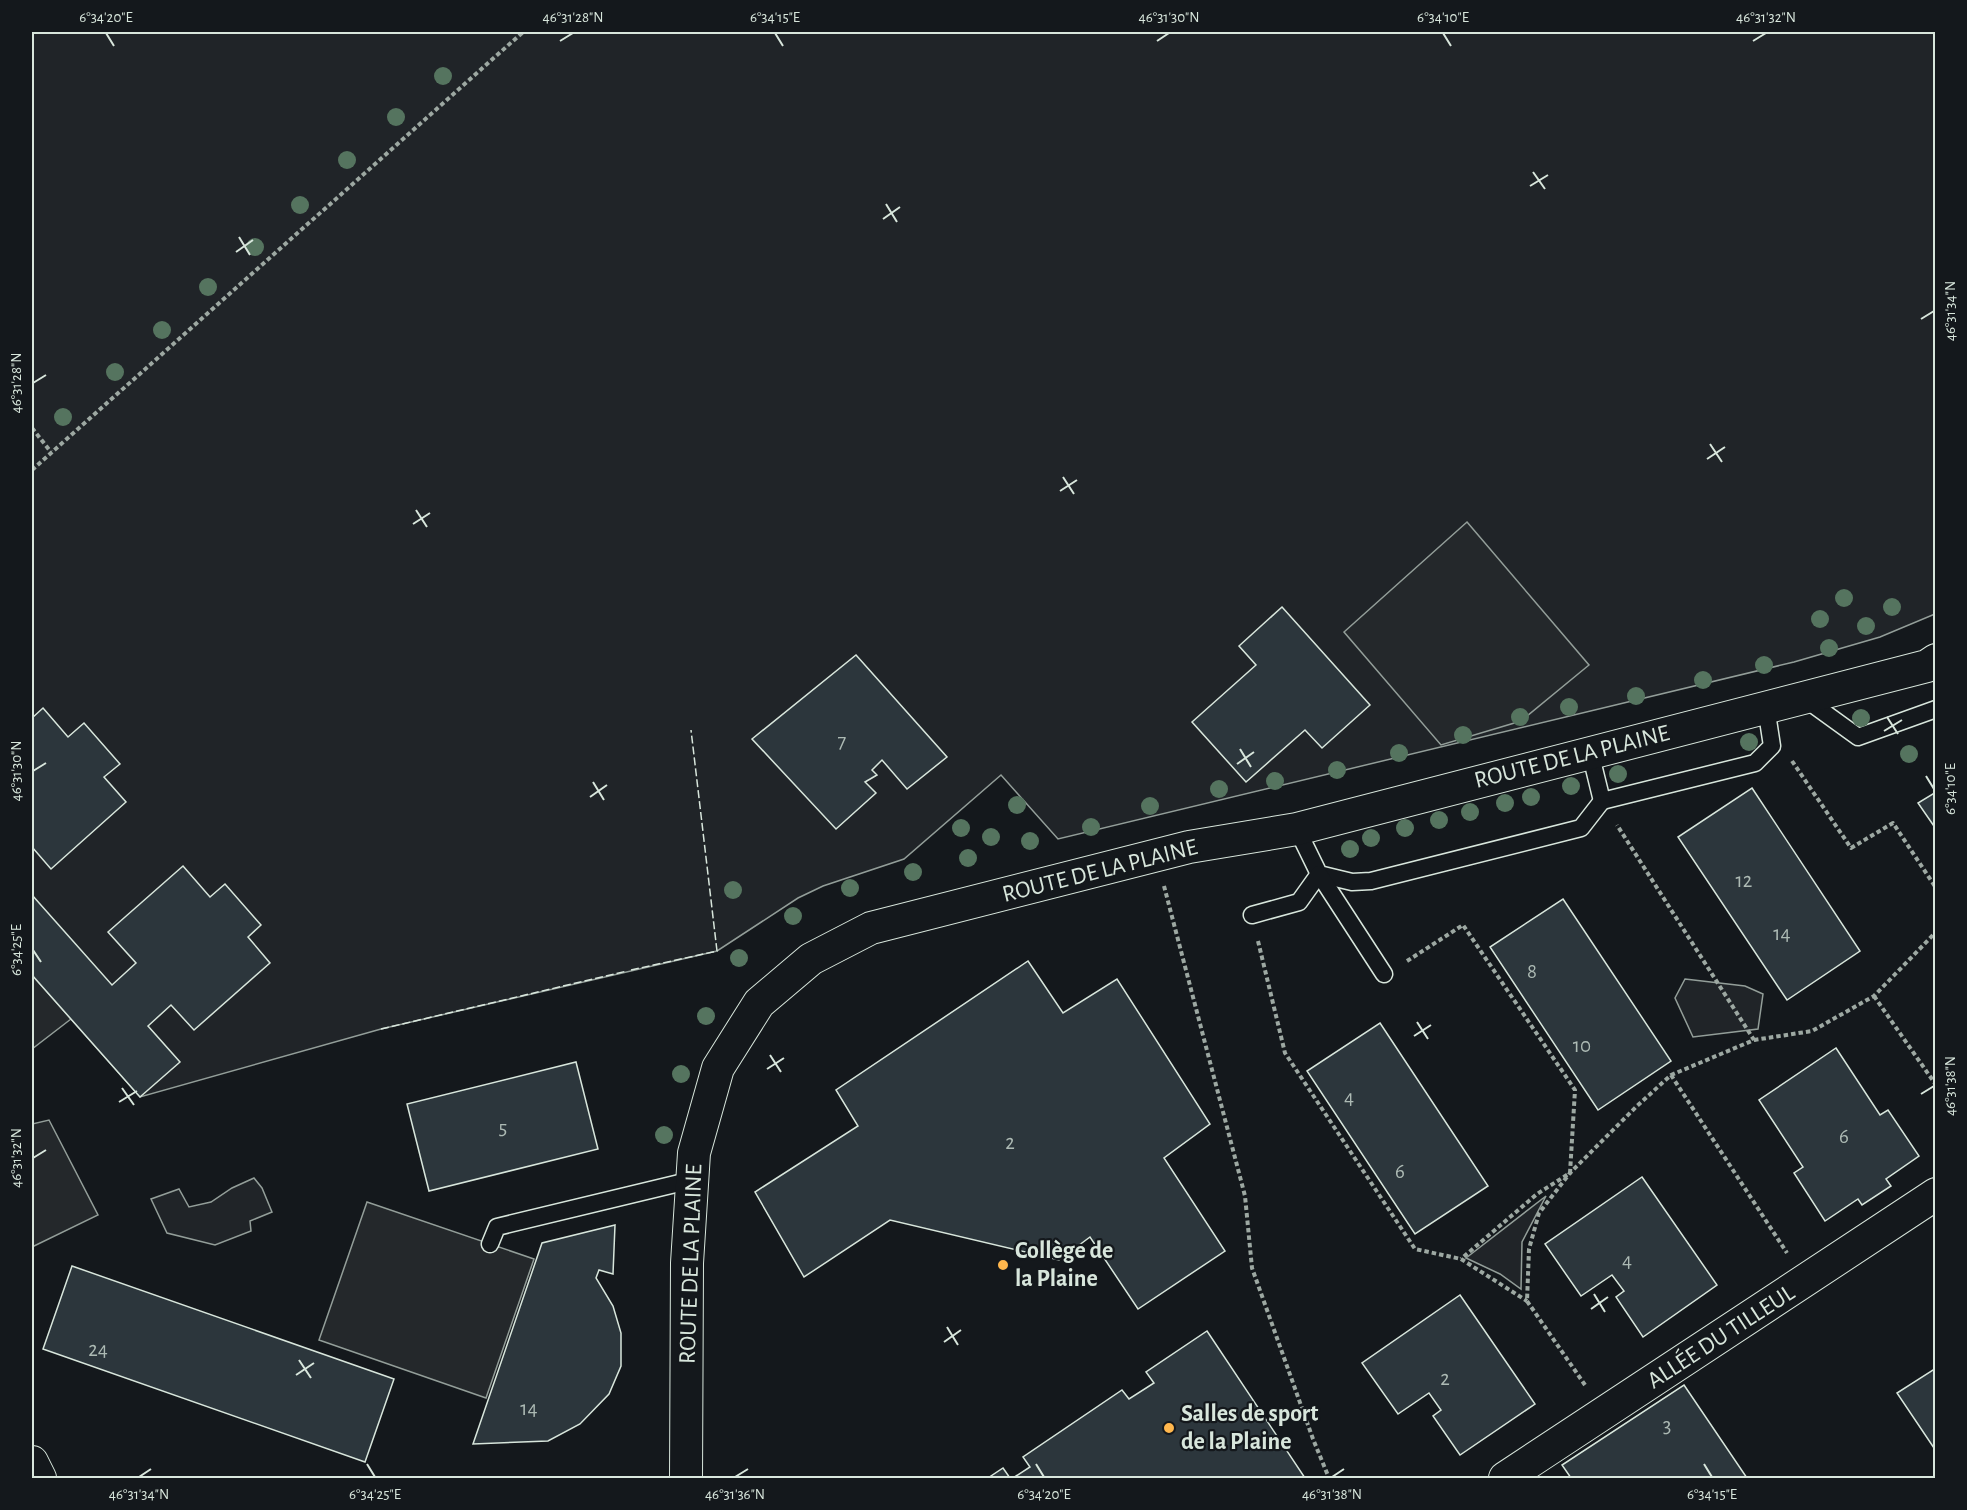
<svg xmlns="http://www.w3.org/2000/svg" width="1967" height="1510" viewBox="0 0 1967 1510" font-family="'Alegreya Sans',sans-serif">
  <style>
    .green { fill: #202428; stroke: #939e99; stroke-width: 1.5 }
    .parking { fill: #24282b; stroke: #939e99; stroke-width: 1.5 }
    .building { fill: #2c363c; stroke: #d8e6dc; stroke-width: 1.5 }
    .lines { fill: none; stroke-linecap: round; stroke-linejoin: round }
    .lane-casing { stroke: #d8e6dc; stroke-width: 19 }
    .street-casing { stroke: #d8e6dc; stroke-width: 34 }
    .path { stroke: #9da8a2; stroke-width: 4; stroke-dasharray: 4.5 3; stroke-linecap: butt }
    .lane { stroke: #14181c; stroke-width: 16 }
    .street { stroke: #14181c; stroke-width: 32 }
    .fence { stroke: #d8e6dc; stroke-width: 1.5; stroke-dasharray: 8 3; stroke-linecap: butt }
    .tree { fill: #55745f }
    .ticks { fill: none; stroke: #d8e6dc; stroke-width: 2 }
    .poi-dot { fill: #ffb74d; stroke: #14181c; stroke-width: 2 }
    .labels { text-anchor: middle; dominant-baseline: central; stroke-width: 4.5; stroke-linejoin: round; paint-order: stroke }
    .number-label { font-size: 21px; fill: #adbab4 }
    .street-label { font-size: 24px; fill: #d8e6dc; stroke: #14181c }
    .poi-label { font-size: 24px; font-weight: bold; fill: #d8e6dc; stroke: #14181c; text-anchor: start }
    .neatline { fill: none; stroke: #d8e6dc; stroke-width: 2 }
    .ticks-label { font-size: 15px; text-anchor: middle; fill: #d8e6dc }
  </style>
  <rect width="100%" height="100%" fill="#14181c"/>
  <!-- green -->
  <g class="green">
    <polygon points="32,32 1935,32 1935,614 1880,637 1794,662 1058,839 1001,775 904,859 823,886 798,898 717,951 381,1029 140,1097 32,975"/>
    <polygon points="1685,979 1745,986 1763,994 1758,1029 1693,1037 1675,998"/>
    <polygon points="254,1178 262,1188 272,1212 250,1221 251,1231 215,1245 167,1233 151,1199 179,1189 189,1207 211,1202 232,1188"/>
    <polygon points="1546,1196 1522,1242 1521,1289 1500,1274 1466,1258"/>
  </g>
  <!-- parking -->
  <g class="parking">
    <polygon points="1467,522 1589,665 1521,721 1441,745 1344,632"/>
    <polygon points="32,975 71,1019 32,1049"/>
    <polygon points="49,1120 98,1215 32,1247 32,1124"/>
    <polygon points="367,1202 534,1259 486,1398 319,1340"/>
  </g>
  <!-- building -->
  <g class="building">
    <polygon points="1282,607 1370,705 1322,748 1305,730 1246,782 1192,722 1256,665 1239,646"/>
    <polygon points="856,655 947,757 907,789 882,760 872,770 877,775 865,782 876,793 836,829 752,739"/>
    <polygon points="43,708 68,737 84,723 120,764 104,777 126,802 51,869 32,847 32,718"/>
    <polygon points="1752,788 1860,951 1787,1000 1678,837"/>
    <polygon points="1936,792 1936,829 1918,803"/>
    <polygon points="183,866 210,897 225,884 261,925 248,937 270,963 194,1030 171,1005 148,1026 180,1062 140,1097 32,975 32,895 112,985 136,963 108,932"/>
    <polygon points="1563,899 1671,1061 1598,1110 1490,947"/>
    <polygon points="1028,961 1063,1013 1117,979 1210,1124 1164,1158 1225,1251 1138,1309 1090,1237 1059,1260 890,1220 804,1277 755,1192 858,1126 836,1090"/>
    <polygon points="1380,1023 1488,1186 1415,1234 1307,1071"/>
    <polygon points="1836,1048 1880,1115 1888,1110 1919,1156 1886,1179 1891,1186 1862,1205 1858,1199 1825,1221 1794,1173 1803,1167 1759,1100"/>
    <polygon points="576,1062 598,1149 429,1191 407,1104"/>
    <polygon points="1642,1177 1717,1285 1643,1337 1616,1297 1624,1291 1612,1275 1581,1296 1545,1244"/>
    <polygon points="615,1225 613,1274 599,1270 596,1278 613,1306 621,1333 621,1366 609,1394 580,1424 548,1441 473,1444 542,1243"/>
    <polygon points="72,1266 394,1379 365,1462 43,1349"/>
    <polygon points="1460,1295 1535,1404 1460,1455 1433,1416 1441,1410 1429,1393 1398,1414 1362,1363"/>
    <polygon points="1207,1331 1305,1478 1013,1478 1030,1467 1023,1457 1122,1390 1129,1399 1154,1383 1146,1372"/>
    <polygon points="1936,1368 1936,1451 1897,1393"/>
    <polygon points="1684,1385 1747,1478 1571,1478 1562,1465"/>
    <polygon points="1003,1468 1010,1478 988,1478"/>
  </g>
  <g class="lines">
    <!-- lane casing -->
    <g class="lane-casing">
      <g id="lane">
        <polyline points="1804,698 1858,737 1936,709"/>
        <polyline points="1590,752 1602,801 1755,763 1772,746 1766,707"/>
        <polyline points="1297,829 1319,874 1352,882 1371,881 1581,828 1602,801"/>
        <polyline points="1252,915 1299,902 1319,874 1384,974"/>
        <polyline points="490,1244 497,1227 692,1180"/>
      </g>
    </g>
    <!-- street casing -->
    <g class="street-casing">
      <g id="street">
        <polyline points="32,1462 40,1478"/>
        <polyline points="686,1478 687,1263 694,1153 718,1068 759,1003 811,959 871,928 1189,847 1297,829 1927,666 1936,660"/>
        <polyline points="1505,1478 1936,1194"/>
      </g>
    </g>
    <!-- path -->
    <g class="path">
      <polyline points="32,428 51,452"/>
      <polyline points="32,470 523,32"/>
      <polyline points="1792,761 1851,848 1893,823 1936,888"/>
      <polyline points="1164,886 1245,1196 1252,1268 1313,1439 1329,1478"/>
      <polyline points="1258,941 1285,1053 1415,1249 1461,1259 1527,1301"/>
      <polyline points="1407,961 1463,925 1575,1090 1570,1173 1537,1194 1461,1259"/>
      <polyline points="1874,996 1936,1085"/>
      <polyline points="1754,1040 1812,1031 1874,996 1936,932"/>
      <polyline points="1671,1075 1787,1253"/>
      <polyline points="1585,1385 1527,1301 1529,1249 1539,1213 1570,1173 1637,1106 1671,1075 1754,1040 1617,825"/>
    </g>
    <!-- lane -->
    <use href="#lane" class="lane"/>
    <!-- street -->
    <use href="#street" class="street"/>
    <!-- fence -->
    <g class="fence">
      <polyline points="631,970 717,951 691,730"/>
      <polyline points="381,1029 627,971"/>
    </g>
  </g>
  <!-- trees -->
  <g class="tree">
    <circle cx="443" cy="76" r="9"/>
    <circle cx="396" cy="117" r="9"/>
    <circle cx="347" cy="160" r="9"/>
    <circle cx="300" cy="205" r="9"/>
    <circle cx="255" cy="247" r="9"/>
    <circle cx="208" cy="287" r="9"/>
    <circle cx="162" cy="330" r="9"/>
    <circle cx="115" cy="372" r="9"/>
    <circle cx="63" cy="417" r="9"/>
    <circle cx="1844" cy="598" r="9"/>
    <circle cx="1892" cy="607" r="9"/>
    <circle cx="1820" cy="619" r="9"/>
    <circle cx="1866" cy="626" r="9"/>
    <circle cx="1829" cy="648" r="9"/>
    <circle cx="1764" cy="665" r="9"/>
    <circle cx="1703" cy="680" r="9"/>
    <circle cx="1636" cy="696" r="9"/>
    <circle cx="1569" cy="707" r="9"/>
    <circle cx="1520" cy="717" r="9"/>
    <circle cx="1861" cy="718" r="9"/>
    <circle cx="1463" cy="735" r="9"/>
    <circle cx="1749" cy="742" r="9"/>
    <circle cx="1399" cy="753" r="9"/>
    <circle cx="1909" cy="754" r="9"/>
    <circle cx="1337" cy="770" r="9"/>
    <circle cx="1618" cy="774" r="9"/>
    <circle cx="1275" cy="781" r="9"/>
    <circle cx="1571" cy="786" r="9"/>
    <circle cx="1219" cy="789" r="9"/>
    <circle cx="1531" cy="797" r="9"/>
    <circle cx="1505" cy="803" r="9"/>
    <circle cx="1017" cy="805" r="9"/>
    <circle cx="1150" cy="806" r="9"/>
    <circle cx="1470" cy="812" r="9"/>
    <circle cx="1439" cy="820" r="9"/>
    <circle cx="1091" cy="827" r="9"/>
    <circle cx="961" cy="828" r="9"/>
    <circle cx="1405" cy="828" r="9"/>
    <circle cx="991" cy="837" r="9"/>
    <circle cx="1371" cy="838" r="9"/>
    <circle cx="1030" cy="841" r="9"/>
    <circle cx="1350" cy="849" r="9"/>
    <circle cx="968" cy="858" r="9"/>
    <circle cx="913" cy="872" r="9"/>
    <circle cx="850" cy="888" r="9"/>
    <circle cx="733" cy="890" r="9"/>
    <circle cx="793" cy="916" r="9"/>
    <circle cx="739" cy="958" r="9"/>
    <circle cx="706" cy="1016" r="9"/>
    <circle cx="681" cy="1074" r="9"/>
    <circle cx="664" cy="1135" r="9"/>
  </g>
  <!-- ticks -->
  <path class="ticks" d="M106 33 114 46M775 33 783 46M1443 33 1451 46M560 41 573 33M1157 41 1169 33M1753 41 1766 33M1533 172 1545 189M1530 186 1548 175M886 204 897 222M883 219 900 207M239 237 250 255M236 252 253 240M1921 319 1934 311M33 383 46 375M1710 444 1722 462M1707 459 1725 447M1063 477 1074 494M1060 491 1077 480M416 510 427 527M413 524 430 513M1887 717 1898 734M1884 731 1902 720M1240 749 1251 767M1237 764 1254 752M33 771 46 763M1926 776 1934 789M593 782 604 800M590 797 607 785M33 950 41 962M1417 1022 1428 1039M1414 1036 1431 1025M770 1055 781 1072M767 1069 784 1058M122 1088 134 1105M1921 1094 1934 1086M119 1102 137 1091M33 1158 46 1150M1594 1294 1605 1312M1591 1309 1608 1297M947 1327 958 1345M944 1342 961 1330M299 1360 311 1378M296 1375 314 1363M367 1464 375 1477M1036 1464 1044 1477M1704 1464 1712 1477M139 1477 151 1469M735 1477 748 1469M1332 1477 1344 1469"/>
  <!-- markers -->
  <g class="poi-dot">
    <circle cx="1003" cy="1265" r="6"/>
    <circle cx="1169" cy="1428" r="6"/>
  </g>
  <g class="labels">
    <!-- number labels -->
    <g class="number-label">
      <text x="842" y="741">7</text>
      <text x="1744" y="880">12</text>
      <text x="1782" y="933">14</text>
      <text x="1532" y="971">8</text>
      <text x="1582" y="1045">10</text>
      <text x="1349" y="1097">4</text>
      <text x="503" y="1127">5</text>
      <text x="1844" y="1136">6</text>
      <text x="1010" y="1142">2</text>
      <text x="1400" y="1171">6</text>
      <text x="1627" y="1260">4</text>
      <text x="98" y="1349">24</text>
      <text x="1445" y="1378">2</text>
      <text x="529" y="1408">14</text>
      <text x="1667" y="1425">3</text>
    </g>
    <!-- street labels -->
    <g class="street-label">
      <text transform="translate(1572 757) rotate(-14)">ROUTE DE LA PLAINE</text>
      <text transform="translate(1100 871) rotate(-14)">ROUTE DE LA PLAINE</text>
      <text transform="translate(691 1264) rotate(-88)">ROUTE DE LA PLAINE</text>
      <text transform="translate(1721 1337) rotate(-33)">ALLÉE DU TILLEUL</text>
    </g>
    <!-- poi labels -->
    <g class="poi-label">
      <text x="1015" y="1251">Collège de<tspan x="1015" dy="28">la Plaine</tspan></text>
      <text x="1181" y="1414">Salles de sport<tspan x="1181" dy="28">de la Plaine</tspan></text>
    </g>
  </g>
  <!-- border -->
  <rect width="1967" height="1510" fill="none" stroke="#14181c" stroke-width="66"/>
  <rect x="33" y="33" width="1901" height="1444" class="neatline"/>
  <g class="ticks-label">
    <text x="106" y="22">6°34'20"E</text>
    <text x="573" y="22">46°31'28"N</text>
    <text x="775" y="22">6°34'15"E</text>
    <text x="1169" y="22">46°31'30"N</text>
    <text x="1443" y="22">6°34'10"E</text>
    <text x="1766" y="22">46°31'32"N</text>
    <text transform="translate(1950 311) rotate(-90)" y="5">46°31'34"N</text>
    <text transform="translate(16 383) rotate(-90)" y="5">46°31'28"N</text>
    <text transform="translate(16 771) rotate(-90)" y="5">46°31'30"N</text>
    <text transform="translate(1950 789) rotate(-90)" y="5">6°34'10"E</text>
    <text transform="translate(16 950) rotate(-90)" y="5">6°34'25"E</text>
    <text transform="translate(1950 1086) rotate(-90)" y="5">46°31'38"N</text>
    <text transform="translate(16 1158) rotate(-90)" y="5">46°31'32"N</text>
    <text x="139" y="1499">46°31'34"N</text>
    <text x="375" y="1499">6°34'25"E</text>
    <text x="735" y="1499">46°31'36"N</text>
    <text x="1044" y="1499">6°34'20"E</text>
    <text x="1332" y="1499">46°31'38"N</text>
    <text x="1712" y="1499">6°34'15"E</text>
  </g>
</svg>
